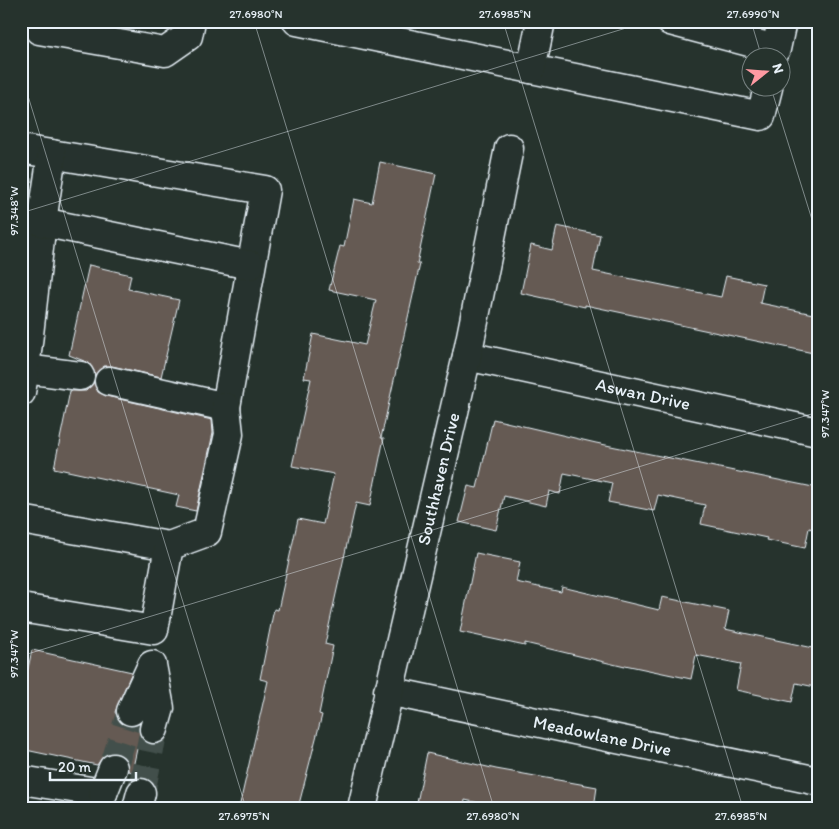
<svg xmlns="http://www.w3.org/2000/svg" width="839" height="829" viewBox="0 0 839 829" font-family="Itim,sans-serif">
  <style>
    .building { fill: #655a52; stroke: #e8f1f8 }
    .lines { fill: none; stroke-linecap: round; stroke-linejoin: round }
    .minor-tunnel { stroke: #43504b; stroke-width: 28; stroke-dasharray: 28 14; stroke-linecap: butt }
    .minor-casing { stroke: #e8f1f8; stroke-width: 31 }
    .minor { stroke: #26332d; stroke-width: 28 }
    .ticks { fill: none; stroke: #e8f1f8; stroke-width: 1; stroke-opacity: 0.45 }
    .labels { text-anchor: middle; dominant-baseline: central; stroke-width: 5; stroke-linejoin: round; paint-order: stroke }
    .street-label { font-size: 18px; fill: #e8f1f8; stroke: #26332d }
    .neatline { fill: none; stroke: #e8f1f8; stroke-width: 2 }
    .ticks-label { font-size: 12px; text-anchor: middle; fill: #e8f1f8 }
  </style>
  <rect width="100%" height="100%" fill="#26332d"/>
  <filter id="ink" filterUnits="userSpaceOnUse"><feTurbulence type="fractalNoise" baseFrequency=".02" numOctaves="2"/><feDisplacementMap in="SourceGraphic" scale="10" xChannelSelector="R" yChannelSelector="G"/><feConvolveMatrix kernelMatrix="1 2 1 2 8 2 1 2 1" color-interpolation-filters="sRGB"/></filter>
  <g filter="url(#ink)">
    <!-- building -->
    <g class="building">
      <polygon points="380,162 436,174 417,264 420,264 381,438 384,438 370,506 356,503 325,644 333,646 319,714 322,715 298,808 239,808 268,681 260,679 274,609 278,610 298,519 323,524 334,474 292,466 311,379 304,378 313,334 365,345 376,300 329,290 340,246 344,247 354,199 372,203"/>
      <polygon points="557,226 600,235 593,271 721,297 726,276 764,284 760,303 818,315 818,354 585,305 585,307 521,293 531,245 552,250"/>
      <polygon points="89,265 131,275 128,289 179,300 161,377 112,366 104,366 95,375 89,363 69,355"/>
      <polygon points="94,382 98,392 106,396 212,420 213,433 196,511 176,507 179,495 54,468 70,391 86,391"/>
      <polygon points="493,419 596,443 818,488 818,530 809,528 805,548 766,540 767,538 701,524 705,505 658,495 654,511 608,502 612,483 564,473 560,494 549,491 546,506 504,496 496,530 459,522 468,486 477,488"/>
      <polygon points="476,553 520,562 516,582 561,592 562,587 659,610 662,597 729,611 725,629 818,649 818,672 815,687 796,683 792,702 736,690 741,664 696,655 691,679 625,665 625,667 525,643 525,646 460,632"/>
      <polygon points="32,650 132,672 115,712 118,720 124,725 132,727 139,724 140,735 132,772 128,771 126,759 118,753 110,753 104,755 97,765 21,749 21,700"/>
      <polygon points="427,753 496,769 597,787 594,808 503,808 465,800 464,808 416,808"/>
    </g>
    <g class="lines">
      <!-- minor-tunnel -->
      <g class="minor-tunnel">
        <polyline points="113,768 131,711"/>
        <polyline points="141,793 154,729"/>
      </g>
      <!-- minor casing -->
      <g class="minor-casing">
        <g id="minor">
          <polyline points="33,21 39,30 165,52 188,36 191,21"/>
          <polyline points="297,21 761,116 768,88"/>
          <polyline points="670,21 776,49 782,21"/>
          <polyline points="531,69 541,21"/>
          <polyline points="21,149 265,190 226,407 109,381"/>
          <polyline points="52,154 42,222 25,369 80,376"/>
          <polyline points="42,222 250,265"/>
          <path id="s1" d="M467 356 818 432"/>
          <polyline points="21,392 25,369"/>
          <polyline points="21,520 169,546"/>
          <polyline points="21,608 154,630 169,546 207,532 229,434 226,407"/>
          <path id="s2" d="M388 691 818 781"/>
          <polyline points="131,711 152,665 160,708 154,729"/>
          <polyline points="21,780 103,793 96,808"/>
          <polyline points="103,793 113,768"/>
          <polyline points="137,808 141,793"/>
          <path id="s3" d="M362 808 467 356 509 148"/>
        </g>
      </g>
      <!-- minor -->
      <use href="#minor" class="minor"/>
    </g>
  </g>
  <!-- ticks -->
  <path class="ticks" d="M254 21 494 808M503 21 743 808M751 21 762 58M21 73 246 808M771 88 818 239M21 213 649 21M21 656 818 412"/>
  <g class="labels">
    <!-- street labels -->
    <g class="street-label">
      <text stroke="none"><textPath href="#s1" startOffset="180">Aswan Drive</textPath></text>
      <text stroke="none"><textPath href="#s3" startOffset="338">Southhaven Drive</textPath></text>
      <text stroke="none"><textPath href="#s2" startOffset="219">Meadowlane Drive</textPath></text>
    </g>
  </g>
  <!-- margin -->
  <rect width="839" height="829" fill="none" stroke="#26332d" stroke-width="55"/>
  <!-- north arrow -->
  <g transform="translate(766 72) rotate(73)"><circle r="24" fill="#26332d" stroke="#747f7e"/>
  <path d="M0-4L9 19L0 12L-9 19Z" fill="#ff9aa2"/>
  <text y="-8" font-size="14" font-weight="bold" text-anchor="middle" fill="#e8f1f8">N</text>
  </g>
  <!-- scale -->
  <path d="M50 772v8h86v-8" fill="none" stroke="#e8f1f8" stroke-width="2.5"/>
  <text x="58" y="772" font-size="15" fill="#e8f1f8" stroke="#26332d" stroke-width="4" paint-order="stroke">20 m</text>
  <rect x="28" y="28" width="784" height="774" class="neatline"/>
  <g class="ticks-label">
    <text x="256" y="18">27.6980°N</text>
    <text x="505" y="18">27.6985°N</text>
    <text x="753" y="18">27.6990°N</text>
    <text transform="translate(14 211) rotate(-90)" y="4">97.348°W</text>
    <text transform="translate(825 414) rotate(-90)" y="4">97.347°W</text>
    <text transform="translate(14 654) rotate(-90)" y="4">97.347°W</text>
    <text x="244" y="820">27.6975°N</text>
    <text x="493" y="820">27.6980°N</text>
    <text x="741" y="820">27.6985°N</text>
  </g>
</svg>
